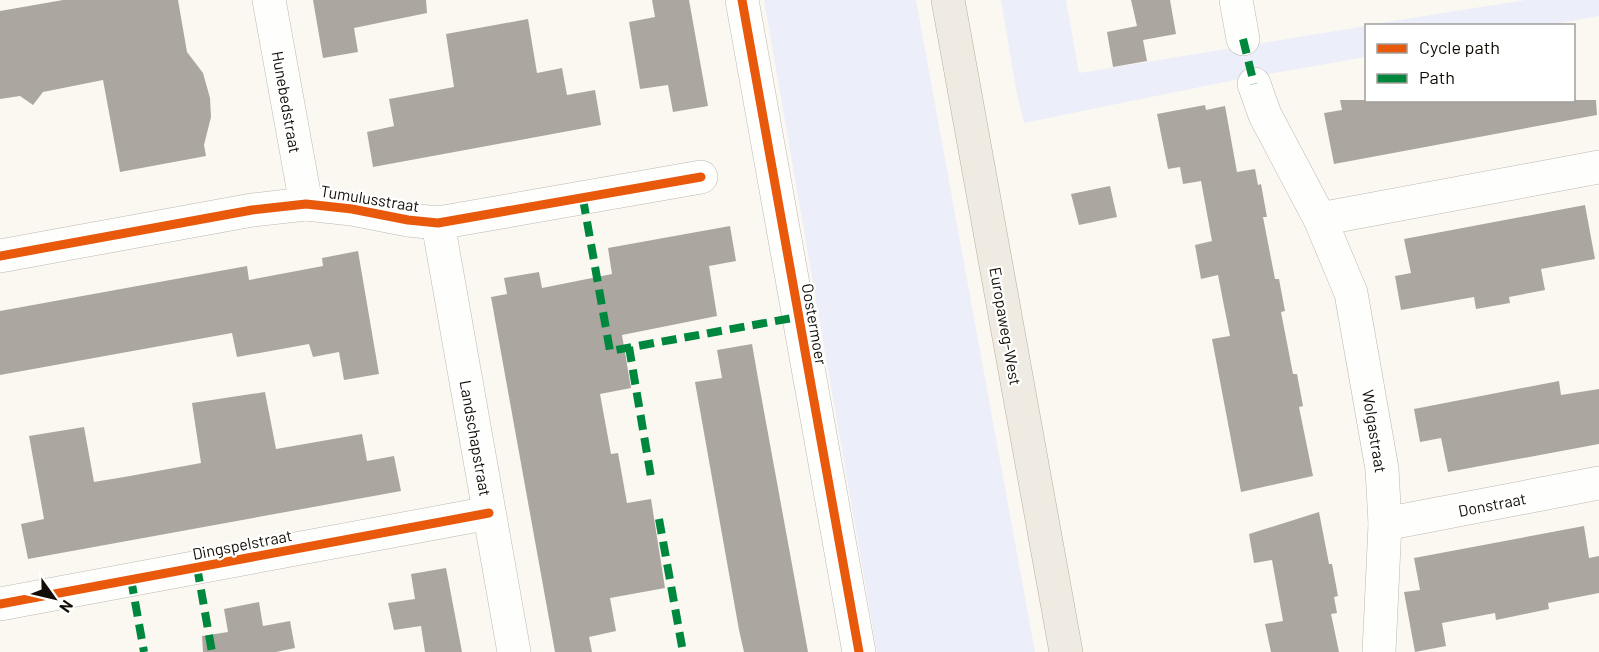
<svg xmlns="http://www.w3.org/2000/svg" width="1599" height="652" viewBox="0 0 1599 652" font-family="Barlow,sans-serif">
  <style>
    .green { fill: #eceff9 }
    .building { fill: #aba7a0 }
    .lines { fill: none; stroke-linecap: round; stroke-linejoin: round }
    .street-casing { stroke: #bcb8b1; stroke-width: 34 }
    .primary-casing { stroke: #b7ad9a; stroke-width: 34 }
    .street { stroke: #fefefd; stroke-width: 33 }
    .primary { stroke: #f0ebe2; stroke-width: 33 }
    .quiet { stroke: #00873e; stroke-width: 8; stroke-dasharray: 15 8; stroke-linecap: butt }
    .cycleway-casing { stroke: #fff; stroke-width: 13 }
    .cycleway { stroke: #e8590c; stroke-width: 9 }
    .labels { text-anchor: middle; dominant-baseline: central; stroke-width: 4.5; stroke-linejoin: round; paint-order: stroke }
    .street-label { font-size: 16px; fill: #120d05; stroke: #fff }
  </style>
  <rect width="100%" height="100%" fill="#fbf8f2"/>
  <!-- green -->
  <g class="green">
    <polygon points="764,0 916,0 1035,652 877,652"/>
    <polygon points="1001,0 1066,0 1079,73 1366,26 1366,57 1239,79 1024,123 1016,89"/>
    <polygon points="1526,0 1599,0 1599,16 1544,26 1367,25"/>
  </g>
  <!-- building -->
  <g class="building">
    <polygon points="63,0 178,0 187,52 203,73 210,98 211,117 204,145 206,156 120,172 103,80 43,92 33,105 20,96 0,99 0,11"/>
    <polygon points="313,0 426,0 427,13 354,28 358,52 323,58"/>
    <polygon points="652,0 689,0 708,106 673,112 668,85 640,89 629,22 655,17"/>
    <polygon points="1131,0 1170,0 1176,34 1143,40 1147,61 1113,67 1107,32 1137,26"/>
    <polygon points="528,19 537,73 562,68 567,95 595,90 601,125 373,167 367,132 394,126 389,99 454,87 446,34"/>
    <polygon points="1340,100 1596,100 1597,115 1334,164 1324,113 1342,110"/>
    <polygon points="1205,105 1206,110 1225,106 1237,172 1255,169 1258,185 1261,184 1267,217 1263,217 1275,279 1279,279 1285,311 1281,312 1293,374 1297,374 1303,406 1299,407 1313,476 1241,492 1212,339 1230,336 1224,306 1218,275 1201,279 1195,245 1212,241 1201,181 1183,184 1180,167 1168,169 1157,114"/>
    <polygon points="1110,186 1117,217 1079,225 1071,194"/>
    <polygon points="1585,205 1595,259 1541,269 1545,290 1509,297 1510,303 1476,309 1474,297 1401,310 1395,276 1411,273 1404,239"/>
    <polygon points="730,226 736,261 709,266 717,316 622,335 631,388 600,394 611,454 618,453 627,503 651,499 665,588 610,598 616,631 589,637 592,652 555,652 491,297 507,294 504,278 539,272 542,288 612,274 608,248"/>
    <polygon points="358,251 379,374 344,380 339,352 313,357 309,344 237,357 232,333 0,375 0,311 247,266 249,280 323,266 322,258"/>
    <polygon points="752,344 759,384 808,652 744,652 739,630 695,382 722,378 717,350"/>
    <polygon points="1559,381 1561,395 1599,389 1599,444 1448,472 1441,438 1420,442 1414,409"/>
    <polygon points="265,392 276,449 362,434 367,461 394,456 401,491 28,559 21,524 44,519 29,436 84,427 94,482 130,476 201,463 192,403"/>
    <polygon points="1319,512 1329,564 1332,564 1338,596 1334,597 1337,613 1331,614 1339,652 1271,652 1265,624 1283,621 1272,560 1254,563 1249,534"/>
    <polygon points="1584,526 1589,558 1599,556 1599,593 1548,603 1549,609 1496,620 1495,613 1442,623 1446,646 1415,652 1404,592 1420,590 1414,558"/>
    <polygon points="446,568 462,652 425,652 421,626 394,630 388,603 415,599 411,574"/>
    <polygon points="259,602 263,626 290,621 295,648 276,652 203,652 202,636 228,632 224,609"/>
  </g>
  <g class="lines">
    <!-- street casing -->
    <g class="street-casing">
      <g id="street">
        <polyline points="269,0 306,204"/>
        <polyline points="742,0 859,652"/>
        <polyline points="1236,0 1243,39"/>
        <polyline points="1254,84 1265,115 1320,219 1599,167"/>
        <polyline points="1320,219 1351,293 1382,469 1385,524 1379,652"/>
        <polyline points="438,223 514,652"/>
        <polyline points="0,256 252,210 306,204 352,209 408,220 438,223 701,177"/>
        <polyline points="1385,524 1599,483"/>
        <polyline points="0,604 489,513"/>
      </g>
    </g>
    <!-- primary casing -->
    <g class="primary-casing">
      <polyline id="primary" points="948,0 1066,652"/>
    </g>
    <!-- street -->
    <use href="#street" class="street"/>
    <!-- primary -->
    <use href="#primary" class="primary"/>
    <!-- quiet -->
    <g class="quiet">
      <polyline points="1243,39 1254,84"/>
      <polyline points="583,199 610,351 798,317"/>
      <polyline points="629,347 652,483"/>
      <polyline points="659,519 683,652"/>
      <polyline points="197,567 212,652"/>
      <polyline points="131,579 144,652"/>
    </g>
    <!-- cycleway casing -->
    <g class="cycleway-casing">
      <g id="cycleway">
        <polyline points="742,0 859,652"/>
        <polyline points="0,256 252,210 306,204 352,209 408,220 438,223 701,177"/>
        <polyline points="0,604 489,513"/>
      </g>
    </g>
    <!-- cycleway -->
    <use href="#cycleway" class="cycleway"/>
  </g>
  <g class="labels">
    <!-- street labels -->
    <g class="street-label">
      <text transform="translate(287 102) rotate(80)">Hunebedstraat</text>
      <text transform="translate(370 198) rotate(9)">Tumulusstraat</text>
      <text transform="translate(815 324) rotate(80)">Oostermoer</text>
      <text transform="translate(1006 326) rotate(80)">Europaweg-West</text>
      <text transform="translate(1375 431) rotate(81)">Wolgastraat</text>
      <text transform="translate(476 438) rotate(80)">Landschapstraat</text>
      <text transform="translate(1492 504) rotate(-11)">Donstraat</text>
      <text transform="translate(242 544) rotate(-11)">Dingspelstraat</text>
    </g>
  </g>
  <!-- legend -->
  <rect x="1365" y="24" width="210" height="78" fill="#ffffff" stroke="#a09e9b" stroke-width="1.5"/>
  <rect x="1377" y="44" width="30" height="9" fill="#e8590c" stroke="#a09e9b" stroke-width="1.5"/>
  <text x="1419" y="54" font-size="18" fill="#120d05">Cycle path</text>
  <rect x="1377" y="74" width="30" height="9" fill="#00873e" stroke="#a09e9b" stroke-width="1.5"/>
  <text x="1419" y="84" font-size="18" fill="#120d05">Path</text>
  <!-- north arrow -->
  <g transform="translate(54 598) rotate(124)" stroke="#ffffff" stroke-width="4.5" paint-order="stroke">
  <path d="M0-4.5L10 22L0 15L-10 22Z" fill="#120d05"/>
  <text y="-9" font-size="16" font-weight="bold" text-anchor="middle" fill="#120d05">N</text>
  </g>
</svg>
